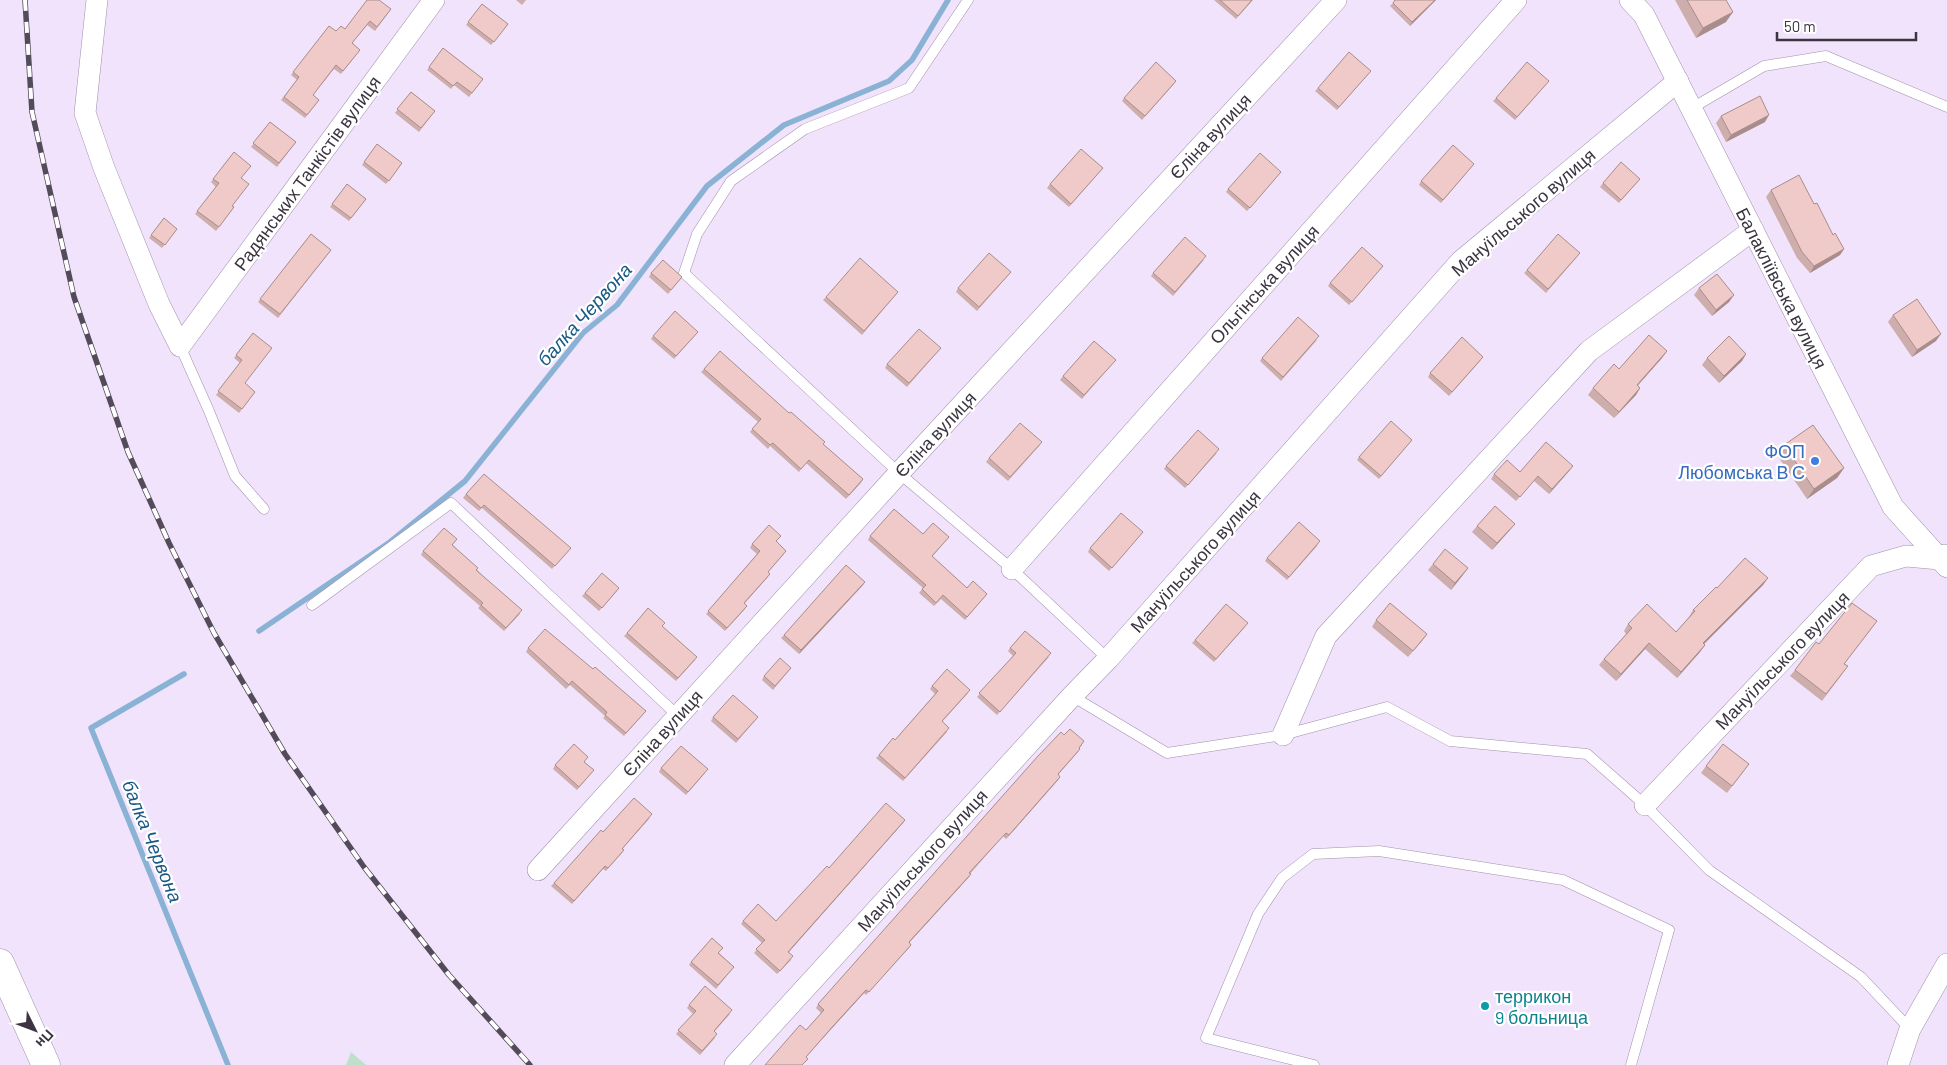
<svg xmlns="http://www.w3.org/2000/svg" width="1947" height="1065" viewBox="0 0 1947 1065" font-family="Barlow,sans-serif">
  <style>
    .green { fill: #bee0ca }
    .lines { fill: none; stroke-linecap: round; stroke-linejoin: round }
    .stream { stroke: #89b2d5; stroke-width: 5.5 }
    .lane-casing { stroke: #a191ac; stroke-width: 11 }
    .street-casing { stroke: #a191ac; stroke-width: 22 }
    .secondary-casing { stroke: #a191ac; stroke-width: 29 }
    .lane { stroke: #fff; stroke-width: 10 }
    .street { stroke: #fff; stroke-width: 21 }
    .secondary { stroke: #fff; stroke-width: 28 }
    .rail-casing { stroke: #534b59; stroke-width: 5.5 }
    .rail { stroke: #fff; stroke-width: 4; stroke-dasharray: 11; stroke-linecap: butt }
    .wall { fill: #ceaeac }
    .shaded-wall { fill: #a88d8c }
    .building { fill: #f0cac8; stroke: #a88d8c }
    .shop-dot { fill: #3f7fe0; stroke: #fff; stroke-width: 2 }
    .culture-dot { fill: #0f9aa8; stroke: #fff; stroke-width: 2 }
    .labels { text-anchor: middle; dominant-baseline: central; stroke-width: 4.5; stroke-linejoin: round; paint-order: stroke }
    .street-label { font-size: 18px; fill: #3c3541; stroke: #fff }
    .shop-label { font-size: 18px; fill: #366cbe; stroke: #fff; text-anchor: end }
    .culture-label { font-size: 18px; fill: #0d838f; stroke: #fff; text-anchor: start }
    .water-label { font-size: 19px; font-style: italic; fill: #185885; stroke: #fff }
  </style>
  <rect width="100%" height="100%" fill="#f1e3fb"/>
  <!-- green -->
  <polygon class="green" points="351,1052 366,1065 346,1065"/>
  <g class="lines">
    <!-- stream -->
    <g class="stream">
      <polyline points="259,631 390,542 465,481 583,333 617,305 707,186 784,125 889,81 912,60 948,0"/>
      <polyline points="184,674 91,728 228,1065"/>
    </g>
    <!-- lane casing -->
    <g class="lane-casing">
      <g id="lane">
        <polyline points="968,0 909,88 805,129 731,181 697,234 684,273 899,473 1012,569 1108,659"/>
        <polyline points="1692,108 1764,66 1826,56 1947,107"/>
        <polyline points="180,346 209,411 235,476 264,509"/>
        <polyline points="312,605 451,503 677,715"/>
        <polyline points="1072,696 1167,753 1283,735 1387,707 1450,741 1587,754 1645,805 1709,870 1861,977 1910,1029"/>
        <polyline points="1314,1065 1206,1038 1258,914 1282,878 1313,854 1379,851 1563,880 1669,930 1631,1065"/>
      </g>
    </g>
    <!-- street casing -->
    <g class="street-casing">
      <g id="street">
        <polyline points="97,0 85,113 104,168 159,304 180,346 434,0"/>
        <polyline points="1630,0 1644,15 1893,507 1947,567"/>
        <polyline points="1012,569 1516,0"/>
        <polyline points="1283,735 1326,636 1589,351 1753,230"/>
        <polyline points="1645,805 1871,566 1906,556 1940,559 1944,555"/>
        <polyline points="538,870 899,473 1336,0"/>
        <polyline points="735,1065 1072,696 1108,659 1461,261 1678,81"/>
        <polyline points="1898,1065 1910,1029 1947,964"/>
      </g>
    </g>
    <!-- secondary casing -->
    <g class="secondary-casing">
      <polyline id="secondary" points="0,963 46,1065"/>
    </g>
    <!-- lane -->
    <use href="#lane" class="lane"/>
    <!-- street -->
    <use href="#street" class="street"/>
    <!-- secondary -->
    <use href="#secondary" class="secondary"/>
    <!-- rail casing -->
    <g class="rail-casing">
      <polyline id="rail" points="25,0 32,112 74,297 128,452 169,543 214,633 285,754 364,867 449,975 530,1065"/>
    </g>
    <!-- rail -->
    <use href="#rail" class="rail"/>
  </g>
  <!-- wall -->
  <g class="wall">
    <polygon points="516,0 526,0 522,5"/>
    <polygon points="1214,0 1253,0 1236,19"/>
    <polygon points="1436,0 1410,26 1390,6 1393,3"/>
    <polygon points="1675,0 1726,0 1726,22 1696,38"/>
    <polygon points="482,4 508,24 491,45 466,25"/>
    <polygon points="391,9 375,31 367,25 352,43 360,50 341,74 334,69 313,95 319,100 305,118 281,100 297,80 291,75 329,26 336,31 345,29"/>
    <polygon points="443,48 483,79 469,97 454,85 451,89 427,70"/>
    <polygon points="1368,74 1337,110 1315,91 1318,88"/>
    <polygon points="1549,81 1515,120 1493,101 1496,98"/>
    <polygon points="1174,84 1142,120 1122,101 1124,98"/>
    <polygon points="411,92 435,111 419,132 395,113"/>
    <polygon points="1721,116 1765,122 1726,142 1716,123"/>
    <polygon points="270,122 296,142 277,167 251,147"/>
    <polygon points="377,144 402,163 386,184 362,165"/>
    <polygon points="234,152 242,178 232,206 234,207 216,231 195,214 216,187 211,182"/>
    <polygon points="1474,164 1441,203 1419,185 1421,181"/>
    <polygon points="1103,168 1069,207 1047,188 1050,184"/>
    <polygon points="1281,172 1247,211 1226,192 1228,189"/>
    <polygon points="1640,179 1619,203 1600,187 1603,183"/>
    <polygon points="347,184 366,199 349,221 330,207"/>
    <polygon points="1771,190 1814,204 1833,235 1844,249 1840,255 1810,273 1797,258 1766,197"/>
    <polygon points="164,218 177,229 162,248 149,238"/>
    <polygon points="311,234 331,250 278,318 258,302"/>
    <polygon points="1577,257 1546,293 1524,273 1527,270"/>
    <polygon points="1204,260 1173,296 1151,276 1153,273"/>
    <polygon points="1383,266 1349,305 1328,286 1330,283"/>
    <polygon points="1011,272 977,311 956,292 958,288"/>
    <polygon points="651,273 682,277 668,294 649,277"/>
    <polygon points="1699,288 1734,295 1729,302 1712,316 1694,295"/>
    <polygon points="898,292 862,335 823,300 826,297"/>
    <polygon points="1893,315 1936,341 1912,357 1888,322"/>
    <polygon points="698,332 674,359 651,339 653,336"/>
    <polygon points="253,333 245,383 255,392 239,413 216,395 240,363 234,358"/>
    <polygon points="1317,340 1281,381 1260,361 1262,358"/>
    <polygon points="941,348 907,387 885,368 887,364"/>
    <polygon points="1667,351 1662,358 1638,385 1640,388 1636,395 1614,418 1588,395 1593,388 1619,369"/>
    <polygon points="1746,354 1742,361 1719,383 1702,365 1707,358"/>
    <polygon points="1481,360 1449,396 1428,377 1430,373"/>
    <polygon points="1113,363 1082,399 1060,380 1063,376"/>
    <polygon points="704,369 823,444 863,479 861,483 846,499 806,463 799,472 770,446 768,449 750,432 758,422 701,372"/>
    <polygon points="1412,440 1379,479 1357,460 1359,457"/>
    <polygon points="1040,445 1008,481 986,462 989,458"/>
    <polygon points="1784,445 1844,468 1837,478 1807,499 1777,455"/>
    <polygon points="1217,453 1185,488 1164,469 1166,466"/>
    <polygon points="1570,470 1549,494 1534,481 1516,501 1491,479 1494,474 1520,472"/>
    <polygon points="466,494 571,548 552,569 482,508 479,511 463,498"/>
    <polygon points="1477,526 1510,530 1492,550 1472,532"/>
    <polygon points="1143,532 1109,571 1088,552 1090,548"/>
    <polygon points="923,534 949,537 932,557 967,588 987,594 965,620 941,599 934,606 919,593 923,588 868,540 870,536"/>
    <polygon points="776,541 784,554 768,572 768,577 745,603 745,609 725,631 706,614 757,554 750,548 752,544"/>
    <polygon points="453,545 520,614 504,631 478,608 480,606 421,555 423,551"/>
    <polygon points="1318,545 1287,580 1265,561 1267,558"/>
    <polygon points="1433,564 1468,568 1451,590 1428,570"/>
    <polygon points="1768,578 1763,585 1704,644 1705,645 1700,652 1677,678 1645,649 1616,681 1599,665 1604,659 1626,634 1624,631 1628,624 1676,632 1689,617 1693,610 1717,588"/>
    <polygon points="863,585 799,654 781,638 784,635"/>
    <polygon points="617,591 599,611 582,596 585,593"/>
    <polygon points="1376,620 1427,634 1408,657 1372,627"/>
    <polygon points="663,627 695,660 676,681 624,636 627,633"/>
    <polygon points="1245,627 1214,662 1192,643 1195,640"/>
    <polygon points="1872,628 1844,664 1843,673 1822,701 1790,676 1795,670 1819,644"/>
    <polygon points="528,648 593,669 646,711 624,736 603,718 605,716 570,685 566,689 526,652"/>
    <polygon points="1010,648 1049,657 997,715 977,697 1013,656 1008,651"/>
    <polygon points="791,668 773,690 762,680 764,676"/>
    <polygon points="932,686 968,693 942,722 947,732 903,781 876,758 879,755 895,740 935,694 930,689"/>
    <polygon points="713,717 758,717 736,743 711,721"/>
    <polygon points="1064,735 1082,745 1079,748 1078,752 1058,775 1058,780 1006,839 1003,836 970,874 971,874 968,878 909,943 911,945 909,948 866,995 864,993 831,1029 806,1057 808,1059 805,1062 806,1030 821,1013 816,1008 818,1004"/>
    <polygon points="584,762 594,770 577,790 553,769 555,765"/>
    <polygon points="1749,764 1727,793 1701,773 1706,766"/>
    <polygon points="661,768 705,773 686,795 659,772"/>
    <polygon points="650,818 622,849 624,850 621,854 606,871 603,869 572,904 551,886 554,883 603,832"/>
    <polygon points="905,820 789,952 791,960 777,974 754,953 762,943 741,924 743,921 776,921 829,868"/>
    <polygon points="719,953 734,967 716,989 689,965 691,962"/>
    <polygon points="689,1005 730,1014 714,1032 715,1038 700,1055 676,1034 693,1014 687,1008"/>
  </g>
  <!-- shaded-wall -->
  <g class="shaded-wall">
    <polygon points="1435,0 1436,0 1410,26 1412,22"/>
    <polygon points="1733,12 1726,22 1696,38 1703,28"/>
    <polygon points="1769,115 1765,122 1726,142 1731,135"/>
    <polygon points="1844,249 1840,255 1810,273 1814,266"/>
    <polygon points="1734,295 1729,302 1712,316 1716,310"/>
    <polygon points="1941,334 1936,341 1912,357 1917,350"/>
    <polygon points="1667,351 1662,358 1632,392 1637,385"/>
    <polygon points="1746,354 1742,361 1719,383 1724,376"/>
    <polygon points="1640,388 1636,395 1614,418 1619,412"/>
    <polygon points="1573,466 1570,470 1549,494 1552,489"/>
    <polygon points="1844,468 1837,478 1807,499 1814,489"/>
    <polygon points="1515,524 1510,530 1492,550 1497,543"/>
    <polygon points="1468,568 1463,575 1451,590 1455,583"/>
    <polygon points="1768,578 1763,585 1698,650 1703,643"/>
    <polygon points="865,582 863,585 799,654 801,650"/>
    <polygon points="1427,634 1422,641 1408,657 1413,651"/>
    <polygon points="1649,643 1645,649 1616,681 1621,674"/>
    <polygon points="1705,645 1700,652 1677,678 1681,672"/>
    <polygon points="1060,777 1058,780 1006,839 1009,835"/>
    <polygon points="905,820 903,823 786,955 788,952"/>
    <polygon points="971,874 968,878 906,946 909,942"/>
    <polygon points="866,990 864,993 803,1060 834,1025"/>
  </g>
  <!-- building -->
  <g class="building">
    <polygon points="367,0 379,0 391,9 377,27 370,21 352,43 360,50 343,71 336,65 313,95 319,100 307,115 284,97 299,77 293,72 329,26 336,31 341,26 345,29"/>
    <polygon points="1220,0 1252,0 1238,16"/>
    <polygon points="1395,0 1435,0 1412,22 1393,3"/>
    <polygon points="1687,0 1726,0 1733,12 1703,28"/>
    <polygon points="482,4 508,24 494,42 468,22"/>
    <polygon points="443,48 483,79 472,93 457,82 453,86 429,67"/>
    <polygon points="1349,52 1371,71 1339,107 1318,88"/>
    <polygon points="1156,62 1176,81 1145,116 1124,98"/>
    <polygon points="1527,62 1549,81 1517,117 1496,98"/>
    <polygon points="411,92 435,111 421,128 397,109"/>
    <polygon points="1760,96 1769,115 1731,135 1721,116"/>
    <polygon points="270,122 296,142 279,163 253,143"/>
    <polygon points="377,144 402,163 389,181 364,162"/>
    <polygon points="1453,145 1474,164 1443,200 1421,181"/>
    <polygon points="1081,149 1103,168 1071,204 1050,184"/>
    <polygon points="234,152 251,166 241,178 249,184 232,206 234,207 219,227 197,211 219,183 213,179"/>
    <polygon points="1260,153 1281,172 1250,208 1228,189"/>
    <polygon points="1621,162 1640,179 1621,200 1603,183"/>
    <polygon points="1799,175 1814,204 1817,203 1833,235 1835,233 1844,249 1814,266 1802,252 1771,190"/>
    <polygon points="347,184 366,199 351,218 332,204"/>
    <polygon points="164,218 177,229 165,245 151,235"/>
    <polygon points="311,234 331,250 280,314 260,299"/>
    <polygon points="1558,234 1580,253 1548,289 1527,270"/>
    <polygon points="1185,237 1206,256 1175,292 1153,273"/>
    <polygon points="1362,247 1383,266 1352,302 1330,283"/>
    <polygon points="989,253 1011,272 979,307 958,288"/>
    <polygon points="860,258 898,292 864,331 826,297"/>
    <polygon points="663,260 682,277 671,290 651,273"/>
    <polygon points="1717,274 1734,295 1716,310 1699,288"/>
    <polygon points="1917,299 1941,334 1917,350 1893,315"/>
    <polygon points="675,311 698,332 676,356 653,336"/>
    <polygon points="1298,317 1319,336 1283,377 1262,358"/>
    <polygon points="919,329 941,348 909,383 887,364"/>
    <polygon points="253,333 272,348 245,383 255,392 242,409 218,391 242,360 236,355"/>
    <polygon points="1649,335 1667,351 1637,385 1640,388 1619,412 1593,388 1614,364 1619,369"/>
    <polygon points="1729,336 1746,354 1724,376 1707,358"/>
    <polygon points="1462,337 1483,357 1452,392 1430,373"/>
    <polygon points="1094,341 1116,360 1084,395 1063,376"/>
    <polygon points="720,351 789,413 791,412 825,442 823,444 863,479 849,495 809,460 801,469 773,443 770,445 752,429 761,419 704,369"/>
    <polygon points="1391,421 1412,440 1381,476 1359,457"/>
    <polygon points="1020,423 1042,442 1010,477 989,458"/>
    <polygon points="1813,425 1844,468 1814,489 1784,445"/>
    <polygon points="1198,430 1219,449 1188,485 1166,466"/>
    <polygon points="1546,442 1573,466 1552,489 1538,476 1520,497 1494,474 1507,460 1520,472"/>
    <polygon points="484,474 571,548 555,566 484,505 481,508 466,494"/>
    <polygon points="1495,506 1515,524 1497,543 1477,526"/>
    <polygon points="894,509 923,534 933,523 949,537 932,556 967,588 973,581 987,594 967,617 943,595 936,603 922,589 926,585 870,536"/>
    <polygon points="1121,513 1143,532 1112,568 1090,548"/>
    <polygon points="1299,522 1320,541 1289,577 1267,558"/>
    <polygon points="769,525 781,536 776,541 786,551 768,572 770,574 744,603 747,606 727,628 708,611 760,551 752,544"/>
    <polygon points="444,528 457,539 452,545 478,568 476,570 522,610 506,628 481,605 483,603 423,551"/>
    <polygon points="1445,549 1468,568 1455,583 1433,564"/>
    <polygon points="1745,558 1768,578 1703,643 1705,645 1681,672 1649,643 1621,674 1604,659 1632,628 1628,624 1647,604 1676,632 1695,611 1693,610 1716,587 1717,588"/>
    <polygon points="846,565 865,582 801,650 784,635"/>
    <polygon points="602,573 619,588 602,608 585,593"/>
    <polygon points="1390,603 1427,634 1413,651 1376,620"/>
    <polygon points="1852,603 1877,621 1844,664 1848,666 1826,694 1795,670 1816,642 1819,644"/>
    <polygon points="1226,604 1248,623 1216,659 1195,640"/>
    <polygon points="648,608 665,623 662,626 697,657 678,678 627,633"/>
    <polygon points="545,629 593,669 595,667 646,711 626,733 605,715 607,712 572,681 569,685 528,648"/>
    <polygon points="1025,631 1051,653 1000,712 979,693 1016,653 1010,648"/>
    <polygon points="780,658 791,668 775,686 764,676"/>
    <polygon points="947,669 970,690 942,721 949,728 905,778 879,755 893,738 895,740 938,691 932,686"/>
    <polygon points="733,695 758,717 738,739 713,717"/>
    <polygon points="1070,729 1084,741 1079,748 1080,749 1058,774 1060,777 1009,835 1006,833 969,873 971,874 909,942 911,945 869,992 866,990 834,1025 806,1057 808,1059 802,1065 765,1065 800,1025 806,1030 824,1010 818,1004 1038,756 1061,732 1064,735"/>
    <polygon points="574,744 588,757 584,762 594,770 579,787 555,765"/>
    <polygon points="1723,744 1749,764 1732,786 1706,766"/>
    <polygon points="681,746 708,769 688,792 661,768"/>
    <polygon points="634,798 652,814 622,849 624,850 608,868 605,866 574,901 554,883 601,830 603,832"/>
    <polygon points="886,803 905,820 788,952 793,956 780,971 756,949 765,940 743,921 758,904 776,921 827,866 829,868"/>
    <polygon points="712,938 723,948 718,953 734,967 718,985 691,962"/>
    <polygon points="705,986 732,1010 714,1031 717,1034 702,1051 678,1030 696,1011 689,1005"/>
  </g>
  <!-- markers -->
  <circle class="shop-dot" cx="1815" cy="461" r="5"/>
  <circle class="culture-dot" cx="1485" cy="1006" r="5"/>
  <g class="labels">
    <!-- street labels -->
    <g class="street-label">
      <text transform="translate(1210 136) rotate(-47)">Єліна вулиця</text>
      <text transform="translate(307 173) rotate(-54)">Радянських Танкістів вулиця</text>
      <text transform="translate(1523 212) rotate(-41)">Мануїльського вулиця</text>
      <text transform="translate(1264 284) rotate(-48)">Ольгінська вулиця</text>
      <text transform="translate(1782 288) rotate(63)">Балакліївська вулиця</text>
      <text transform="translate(935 434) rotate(-47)">Єліна вулиця</text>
      <text transform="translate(1195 561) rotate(-48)">Мануїльського вулиця</text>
      <text transform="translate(1782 660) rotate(-46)">Мануїльського вулиця</text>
      <text transform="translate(662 733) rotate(-48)">Єліна вулиця</text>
      <text transform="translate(922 860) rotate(-48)">Мануїльського вулиця</text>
    </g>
    <!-- shop labels -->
    <g class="shop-label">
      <text x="1805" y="451">ФОП<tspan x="1805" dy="21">Любомська В С</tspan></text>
    </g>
    <!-- culture labels -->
    <g class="culture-label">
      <text x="1495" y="996">террикон<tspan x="1495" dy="21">9 больница</tspan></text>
    </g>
    <!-- water labels -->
    <g class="water-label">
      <text transform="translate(584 314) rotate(-48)">балка Червона</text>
      <text transform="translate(153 841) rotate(68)">балка Червона</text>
    </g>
  </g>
  <!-- north arrow -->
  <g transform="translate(35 1030) rotate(132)" stroke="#ffffff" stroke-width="4" paint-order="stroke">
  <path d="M0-4L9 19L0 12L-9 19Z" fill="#3c3541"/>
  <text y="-8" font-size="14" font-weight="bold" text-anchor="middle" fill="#3c3541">Пн</text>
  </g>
  <!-- scale -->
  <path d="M1777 32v8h139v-8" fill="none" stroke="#3c3541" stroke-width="2.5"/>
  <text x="1784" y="32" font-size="15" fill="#3c3541" stroke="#ffffff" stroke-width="4" paint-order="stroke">50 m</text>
</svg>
